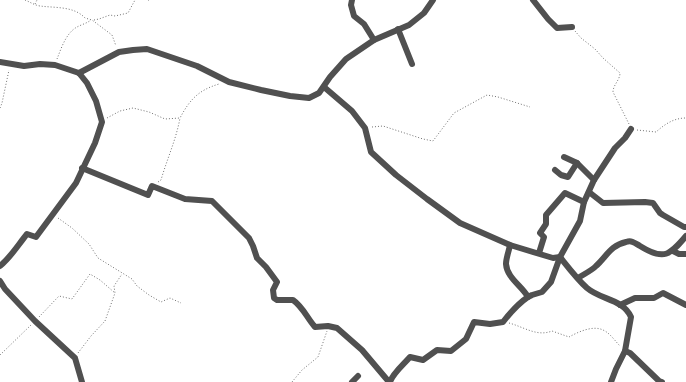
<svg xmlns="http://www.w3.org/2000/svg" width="686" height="382" viewBox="0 0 686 382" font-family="Jost,sans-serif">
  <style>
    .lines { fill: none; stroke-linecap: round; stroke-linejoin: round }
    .path { stroke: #727272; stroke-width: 1; stroke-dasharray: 1 2; stroke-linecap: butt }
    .minor { stroke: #505050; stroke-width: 6 }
  </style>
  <rect width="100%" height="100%" fill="#fff"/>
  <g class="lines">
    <!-- path -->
    <g class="path">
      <path d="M25 0C30 2 34 5 40 6 55 8 74 6 85 18L92 20 112 35 116 46"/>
      <polyline points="148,0 150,0"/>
      <polyline points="35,4 37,0"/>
      <polyline points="94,20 99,19 110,15 115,16 128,13 135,0"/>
      <path d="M575 31 581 38 595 49 603 58 620 73C620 80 613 85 613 92L629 124"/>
      <path d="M57 59C61 49 65 36 74 29 79 25 86 24 91 20"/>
      <polyline points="0,108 2,103 9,70"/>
      <path d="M107 118 120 111 133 108 149 112 165 119 180 118C190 99 199 90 219 84"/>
      <polyline points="372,127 383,126 423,139 433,141 454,113 487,95 498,97 530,107"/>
      <path d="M637 130 656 132C665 124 674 118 686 118"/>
      <path d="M158 182 161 180C167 159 176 140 180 118"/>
      <polyline points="58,218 72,228 89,244 98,258 132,279 137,286 149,295 161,302 170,298 181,303"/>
      <polyline points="39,317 59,296 72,299 90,274 100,280 115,293"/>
      <path d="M509 323C524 327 537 337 552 331L569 337C578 332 593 325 603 330 610 333 615 341 620 346"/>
      <polyline points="78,353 91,336 105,321 115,293 114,286 122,274"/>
      <polyline points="0,355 31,325"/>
      <polyline points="292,382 302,370 318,357 327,331"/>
    </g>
    <!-- minor -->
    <g class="minor">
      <polyline points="352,0 351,5 354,16 364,24 374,40"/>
      <polyline points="533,0 548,19 557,28 572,27"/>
      <polyline points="398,29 412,64"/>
      <path d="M0 62 24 66 40 64 55 65 79 73 87 83 96 101 102 122 95 143 76 183 36 237 27 234C18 245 11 257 0 266"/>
      <polyline points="79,73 119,52 133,50 147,49 197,66 229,82 261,90 290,96 309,98 319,93 330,77 346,59 374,40 409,25 424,13 433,0"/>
      <path d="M324 87 352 111 365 128 371 152 396 175 427 199 460 223 510 245 553 258 560 257C568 267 577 279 587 288 601 300 623 299 631 317L625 351 616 369 611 382"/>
      <polyline points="564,157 577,163 594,180"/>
      <path d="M82 168 148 195 152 186 185 199 212 201 249 238 253 246 257 258 266 267 277 282 273 290 274 298 277 300H293C303 307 307 318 315 327L328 326 337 328 362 350 389 382"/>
      <polyline points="555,170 561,175 568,177 577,163"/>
      <polyline points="589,192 603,203 645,202 653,203 660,213 663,215 684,227 686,227"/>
      <path d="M510 245C509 251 506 258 506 264 507 278 522 286 528 297L532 295 542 292 551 282 560 257 580 221 584 202 594 180 615 148 625 138 631 129"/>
      <polyline points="673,251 679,254 686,254"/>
      <polyline points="539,253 544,237 540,233 546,224 546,215 565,193 584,202"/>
      <path d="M578 278C584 274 591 271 596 266 606 257 611 245 626 242 632 240 635 243 640 246 664 261 670 255 686 236"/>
      <polyline points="0,281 5,289 35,321 75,358 82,382"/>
      <polyline points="620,305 635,298 654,298 663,293 686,305"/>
      <polyline points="625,351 630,353 659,381 662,382"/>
      <polyline points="352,382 358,376"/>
      <path d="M390 382C393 373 403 365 410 357L423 360 437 350 451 351 466 339 474 322 490 324 503 322C510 313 519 303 528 297"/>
    </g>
  </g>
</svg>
